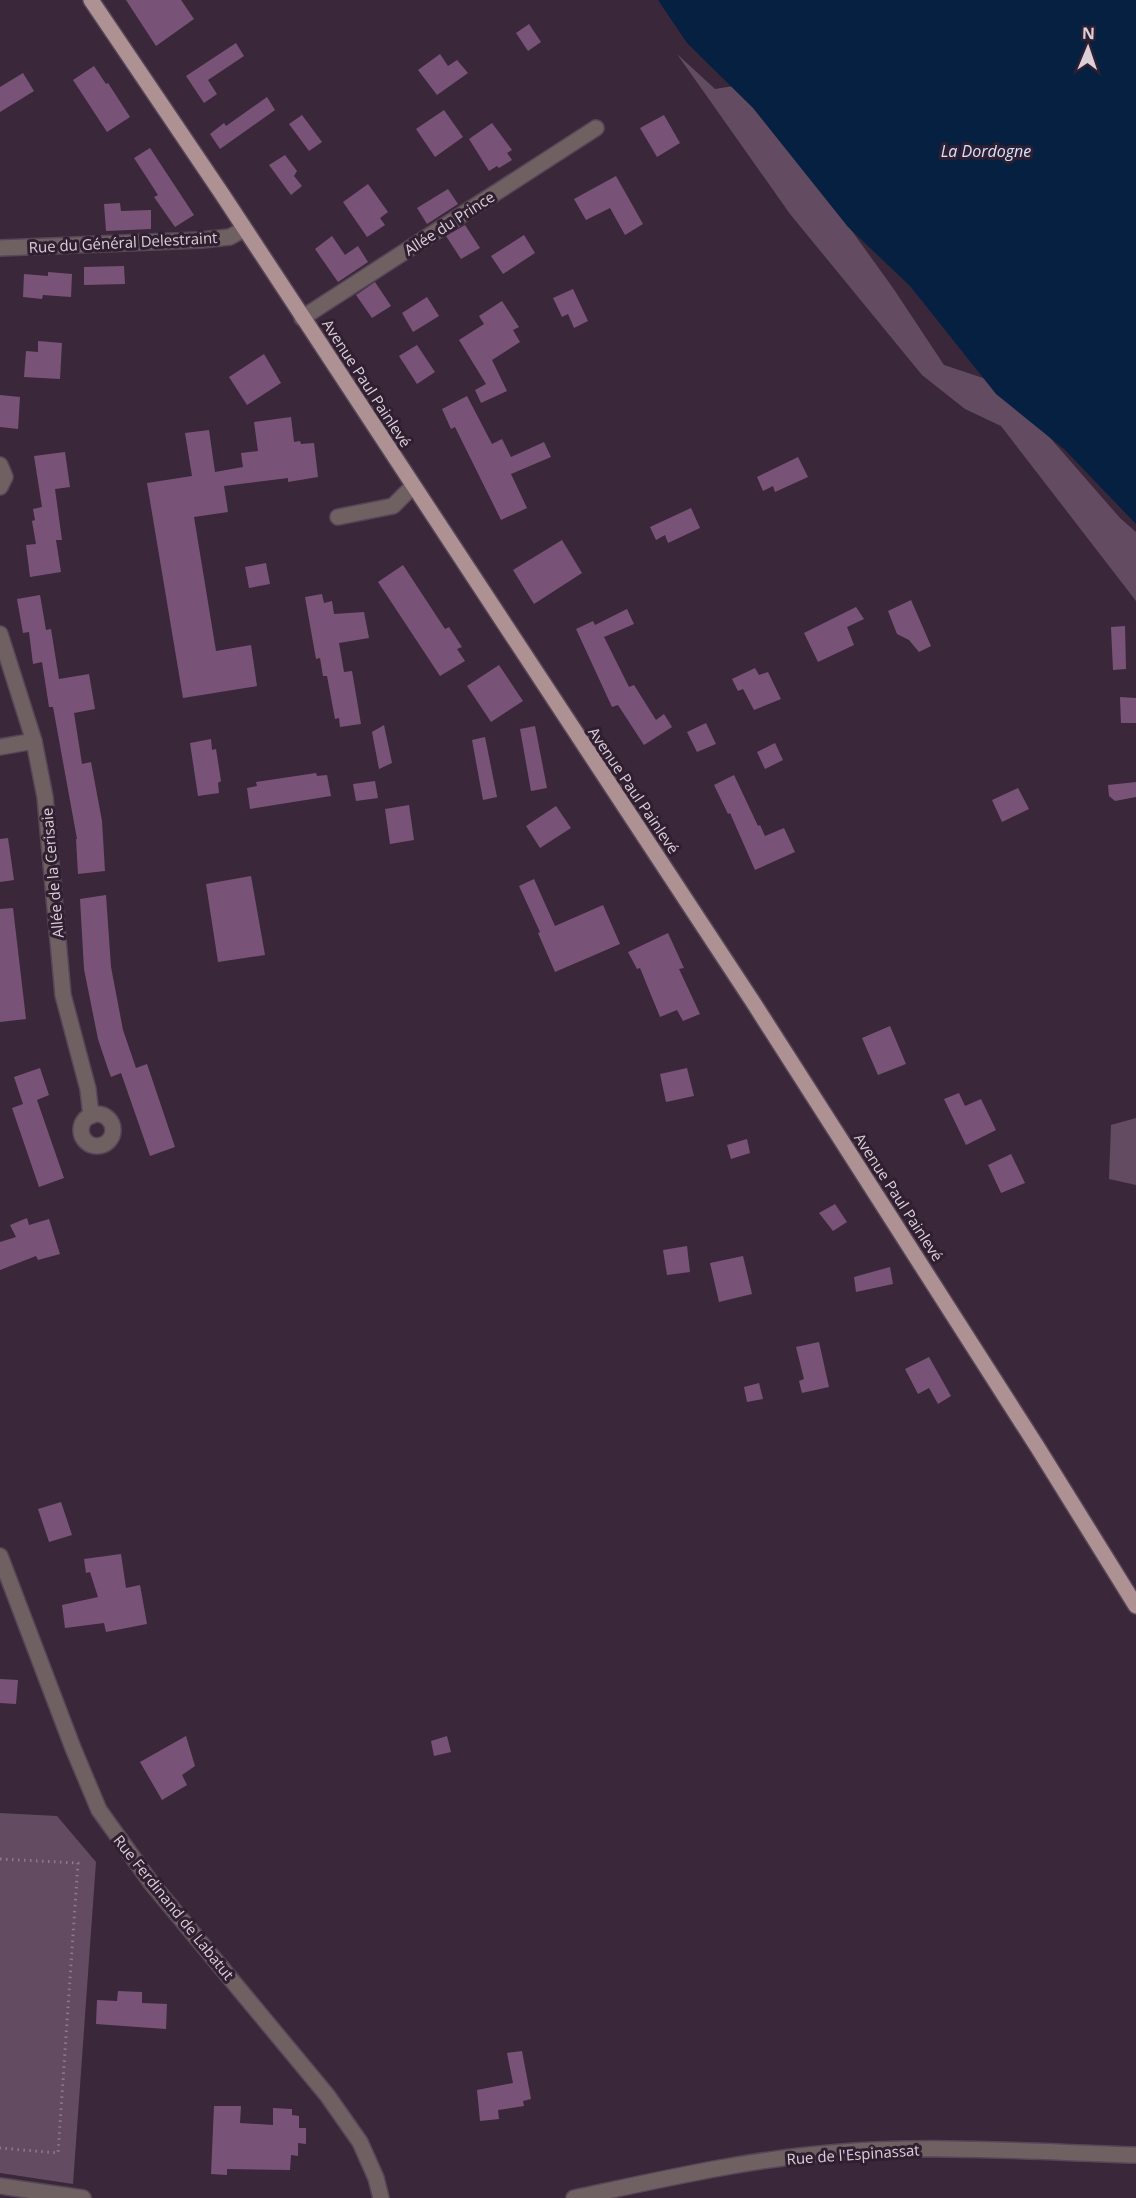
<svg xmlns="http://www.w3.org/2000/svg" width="1136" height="2198" viewBox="0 0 1136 2198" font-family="'Open Sans',sans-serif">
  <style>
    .green { fill: #634b62 }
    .water { fill: #062042 }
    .building { fill: #785377 }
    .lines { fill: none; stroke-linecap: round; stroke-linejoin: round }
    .minor-casing { stroke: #574657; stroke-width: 18 }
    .major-casing { stroke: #574657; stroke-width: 18 }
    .path { stroke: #8b7c8b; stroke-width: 3; stroke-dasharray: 1.5 4.5; stroke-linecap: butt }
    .minor { stroke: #6f6162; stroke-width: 15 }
    .major { stroke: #ad9193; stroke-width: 15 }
    .labels { text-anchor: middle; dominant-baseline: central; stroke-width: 6; stroke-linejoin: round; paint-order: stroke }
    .street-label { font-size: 15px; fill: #dbcfda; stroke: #301f30 }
    .water-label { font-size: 16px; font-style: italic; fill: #d3e5ff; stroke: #301f30 }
  </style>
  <rect width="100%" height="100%" fill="#3a283a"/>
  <!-- green -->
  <g class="green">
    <polygon points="677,54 715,89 746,84 893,288 944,365 1004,385 1120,518 1136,532 1136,601 1001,426 965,409 922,375 790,214"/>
    <polygon points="1136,1118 1136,1185 1109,1179 1111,1125"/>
    <polygon points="0,1813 57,1816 96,1862 73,2184 0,2173"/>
  </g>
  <!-- water -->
  <polygon class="water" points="658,0 1136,0 1136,524 1064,449 996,394 910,286 848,227 753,108 687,43"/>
  <!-- building -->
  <g class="building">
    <polygon points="126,0 181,0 194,19 156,46"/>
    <polygon points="529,24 541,42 528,51 516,33"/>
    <polygon points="236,43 244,56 208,80 217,94 204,103 186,76"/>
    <polygon points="440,54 448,66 457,60 468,73 437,95 418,70"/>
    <polygon points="94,66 106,84 108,83 130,117 107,132 73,80"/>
    <polygon points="23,73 34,91 0,112 0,87"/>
    <polygon points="267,97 275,110 220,149 210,134 224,123 226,126"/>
    <polygon points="444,110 463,137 435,157 416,129"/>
    <polygon points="302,115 322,142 309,151 289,124"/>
    <polygon points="664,115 680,143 657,157 640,128"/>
    <polygon points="492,123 512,150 507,153 512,160 499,168 497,166 489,171 469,139"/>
    <polygon points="150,148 194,215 175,227 154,197 158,195 134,158"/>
    <polygon points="285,155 297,171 294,176 302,186 291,195 269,165"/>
    <polygon points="616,176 643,224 625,235 610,208 586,220 574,199"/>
    <polygon points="368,184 388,212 380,218 385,225 367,237 343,202"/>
    <polygon points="448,189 458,204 427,224 417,208"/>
    <polygon points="120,203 121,211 151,210 151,229 106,231 104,204"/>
    <polygon points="465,225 480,248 461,259 446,236"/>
    <polygon points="524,235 535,253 503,274 491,256"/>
    <polygon points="332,236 345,255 358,246 368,262 338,282 315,249"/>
    <polygon points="124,266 125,284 84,285 84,267"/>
    <polygon points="48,272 72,274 71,297 43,295 42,299 23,297 24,274 48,276"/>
    <polygon points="375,282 391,306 372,318 356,295"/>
    <polygon points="573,289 588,321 574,328 568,314 562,317 553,298"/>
    <polygon points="427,297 439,316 413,332 402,313"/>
    <polygon points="502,301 519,327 513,330 520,342 492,360 507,391 481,403 475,390 486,384 459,340 484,324 479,316"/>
    <polygon points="38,341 62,343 60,379 24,377 26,351 38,352"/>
    <polygon points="417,345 435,372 417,384 399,356"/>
    <polygon points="264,354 281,383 247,405 229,377"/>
    <polygon points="0,395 20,397 18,429 0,427"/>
    <polygon points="467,396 492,444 502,439 511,457 544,442 551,457 511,474 527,508 501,520 455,427 451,429 442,409"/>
    <polygon points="291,417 294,442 300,441 301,444 314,443 318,477 288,482 288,478 224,486 228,512 194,517 216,651 251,645 257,686 183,698 147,483 192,476 185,433 209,430 215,472 243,467 241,453 258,451 254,422"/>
    <polygon points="65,452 70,487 55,489 62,540 56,540 61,572 30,577 26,545 36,544 32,521 35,520 33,509 42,507 34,456"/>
    <polygon points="798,457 808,477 775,492 773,486 763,491 757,477"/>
    <polygon points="691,508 700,528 668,543 665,535 656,540 650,527"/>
    <polygon points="562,540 582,573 534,604 513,570"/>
    <polygon points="266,563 270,584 249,588 245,567"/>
    <polygon points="403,565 445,629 449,627 462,647 457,649 465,661 440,676 378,582"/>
    <polygon points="322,594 324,603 332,601 334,614 364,612 369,638 339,643 344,672 352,671 361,724 340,727 339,718 335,719 327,676 323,676 320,658 316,659 305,597"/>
    <polygon points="40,595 46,630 51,629 59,679 89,674 95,709 74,713 82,764 91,762 102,821 105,871 78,874 76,839 77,839 53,707 49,707 42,662 33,664 29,632 23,633 17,599"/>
    <polygon points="911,600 931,646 919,652 909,640 897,634 888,611"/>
    <polygon points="856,607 864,619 847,627 854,645 818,662 804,633"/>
    <polygon points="627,609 634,624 604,637 629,687 634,685 656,720 664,714 672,727 644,745 618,705 612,707 576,629 593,621 595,625"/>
    <polygon points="1125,626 1126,669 1113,670 1111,627"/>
    <polygon points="499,665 523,701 491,722 467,686"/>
    <polygon points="755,668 759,675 768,672 781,699 754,710 743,689 738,691 732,679"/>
    <polygon points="1120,697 1136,698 1136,723 1121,723"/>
    <polygon points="706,723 716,744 697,752 687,732"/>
    <polygon points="384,725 392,763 379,769 372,732"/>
    <polygon points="535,726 547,788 531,791 520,729"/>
    <polygon points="485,737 497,797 483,800 472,740"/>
    <polygon points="211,739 212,750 216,749 221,781 218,783 219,793 198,796 190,743"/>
    <polygon points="775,743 783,760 765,769 757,752"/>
    <polygon points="316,773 317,776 327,775 331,796 250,809 247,788 257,786 256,782"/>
    <polygon points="734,775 758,826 760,825 765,836 784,828 795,852 755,870 730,813 728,814 714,785"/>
    <polygon points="375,781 378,798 356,801 353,784"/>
    <polygon points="1136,782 1136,797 1115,801 1109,796 1108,785"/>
    <polygon points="1018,788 1029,809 1002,822 992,800"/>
    <polygon points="409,805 414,840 390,844 385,809"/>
    <polygon points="556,806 571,828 540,848 526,826"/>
    <polygon points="8,838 14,880 0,882 0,839"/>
    <polygon points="251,876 265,955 218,962 206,884"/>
    <polygon points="534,879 555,926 603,905 620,944 555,972 538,933 540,932 519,886"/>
    <polygon points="106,895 111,967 123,1030 136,1068 147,1064 175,1147 150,1156 121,1073 111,1077 108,1069 98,1039 84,969 80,899"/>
    <polygon points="13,908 26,1019 0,1022 0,909"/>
    <polygon points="668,933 684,968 679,969 700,1014 683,1021 677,1010 660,1017 640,968 637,969 628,952"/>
    <polygon points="890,1026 906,1064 878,1075 862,1038"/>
    <polygon points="40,1068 49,1095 37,1100 64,1178 39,1187 12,1108 23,1104 14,1077"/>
    <polygon points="687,1068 694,1096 666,1102 660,1074"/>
    <polygon points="959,1093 965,1106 981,1099 996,1130 966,1145 944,1099"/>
    <polygon points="747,1139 750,1153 731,1159 727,1145"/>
    <polygon points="1011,1154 1025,1183 1001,1193 988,1165"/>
    <polygon points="835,1204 847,1222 833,1231 819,1213"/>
    <polygon points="27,1218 29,1225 49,1219 60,1254 38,1260 36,1256 0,1270 0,1242 16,1237 10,1225"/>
    <polygon points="687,1246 690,1272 667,1275 663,1250"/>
    <polygon points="743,1256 752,1294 719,1302 710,1263"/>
    <polygon points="890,1267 893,1284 856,1292 854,1277"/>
    <polygon points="819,1342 829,1387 802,1393 799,1381 804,1379 796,1347"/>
    <polygon points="929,1357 951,1396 938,1404 929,1388 918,1394 905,1369"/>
    <polygon points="759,1383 763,1399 747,1402 744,1387"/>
    <polygon points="61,1502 72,1535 49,1542 38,1509"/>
    <polygon points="121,1554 126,1588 140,1585 147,1624 106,1632 104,1623 65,1628 62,1605 98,1597 90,1572 86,1573 84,1559"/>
    <polygon points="0,1679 18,1680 16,1704 0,1703"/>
    <polygon points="186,1736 195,1766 182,1775 187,1785 162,1800 140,1762"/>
    <polygon points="447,1736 451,1752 434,1756 431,1741"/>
    <polygon points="118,1991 142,1992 142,2003 167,2004 166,2029 96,2024 97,2000 117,2001"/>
    <polygon points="522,2051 531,2099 523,2101 524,2106 498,2110 499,2119 480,2121 477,2090 513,2083 507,2053"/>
    <polygon points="214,2106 241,2106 240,2123 273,2125 273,2108 292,2109 292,2115 299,2116 299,2128 306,2128 306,2144 298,2143 298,2156 291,2155 290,2170 227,2169 227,2175 211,2174"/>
  </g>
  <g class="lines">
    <!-- minor casing -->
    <g class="minor-casing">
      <g id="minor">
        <polyline points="0,248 201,240 230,237 244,229"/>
        <polyline points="302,318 596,128"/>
        <polyline points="0,465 5,477 0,487"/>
        <polyline points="338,517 393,506 413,486"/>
        <polyline points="0,634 34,741 45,797 63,995 88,1089 91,1116"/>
        <polyline points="0,747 34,741"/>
        <circle cx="97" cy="1130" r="16"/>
        <polyline points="0,1556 73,1748 99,1810 152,1884 327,2095 360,2142 376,2178 381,2198"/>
        <polyline points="0,2186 83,2198"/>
        <path d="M574 2198C659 2180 744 2160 830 2153 932 2144 1034 2152 1136 2155"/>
      </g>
    </g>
    <!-- major casing -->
    <g class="major-casing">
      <polyline id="major" points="91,0 222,194 753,1002 1038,1448 1136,1606"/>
    </g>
    <!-- path -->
    <polyline class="path" points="0,1859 78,1863 58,2153 0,2148"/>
    <!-- minor -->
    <use href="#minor" class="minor"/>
    <!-- major -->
    <use href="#major" class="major"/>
  </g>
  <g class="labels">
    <!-- street labels -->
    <g class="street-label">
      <text transform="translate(449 223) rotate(-33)">Allée du Prince</text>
      <text transform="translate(123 242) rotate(-3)">Rue du Général Delestraint</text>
      <text transform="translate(367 383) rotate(57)">Avenue Paul Painlevé</text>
      <text transform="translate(634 790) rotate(56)">Avenue Paul Painlevé</text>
      <text transform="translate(52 873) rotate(-95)">Allée de la Cerisaie</text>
      <text transform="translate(899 1197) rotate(57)">Avenue Paul Painlevé</text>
      <text transform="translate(174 1907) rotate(51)">Rue Ferdinand de Labatut</text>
      <text transform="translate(853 2154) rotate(-4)">Rue de l'Espinassat</text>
    </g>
    <!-- water labels -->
    <g class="water-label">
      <text x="986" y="151">La Dordogne</text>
    </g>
  </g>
  <!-- north arrow -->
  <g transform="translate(1088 48) rotate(2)" stroke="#301f30" stroke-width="4.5" paint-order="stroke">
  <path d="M0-4.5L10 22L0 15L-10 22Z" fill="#dbcfda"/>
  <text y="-9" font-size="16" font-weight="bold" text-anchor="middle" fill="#dbcfda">N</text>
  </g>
</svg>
